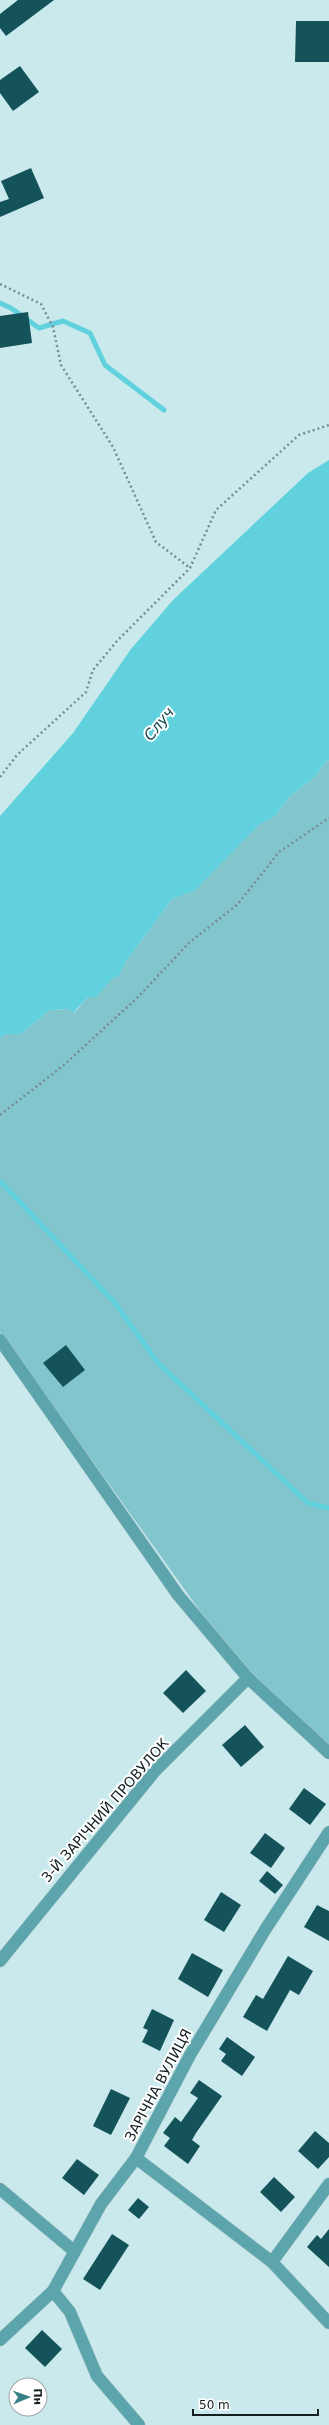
<svg xmlns="http://www.w3.org/2000/svg" width="329" height="2425" viewBox="0 0 329 2425" font-family="'DejaVu Sans',sans-serif">
  <style>
    .green { fill: #83c5cc }
    .water { fill: #61d2dd }
    .lines { fill: none; stroke-linecap: round; stroke-linejoin: round }
    .stream { stroke: #61d2dd; stroke-width: 5 }
    .building { fill: #135359 }
    .minor-casing { stroke: #a9c5c7; stroke-width: 13 }
    .path { stroke: #778d8f; stroke-width: 2.5; stroke-dasharray: 2 3; stroke-linecap: butt }
    .minor { stroke: #5ca5ac; stroke-width: 12 }
    .labels { text-anchor: middle; dominant-baseline: central; stroke-width: 4; stroke-linejoin: round; paint-order: stroke }
    .street-label { font-size: 14px; fill: #131f20; stroke: #fff }
    .water-label { font-size: 15px; font-style: italic; fill: #11454a; stroke: #fff }
  </style>
  <rect width="100%" height="100%" fill="#cae9ec"/>
  <!-- green -->
  <polygon class="green" points="329,760 329,1753 248,1678 0,1332 0,1038 6,1034 21,1034 50,1010 69,1009 74,1013 88,997 96,997 114,977 118,977 127,960 172,899 194,891 260,824 275,816 289,797 315,777 326,761"/>
  <!-- water -->
  <polygon class="water" points="329,460 329,760 326,761 315,777 289,797 275,816 260,824 194,891 172,899 127,960 118,977 114,977 96,997 88,997 73,1013 69,1009 50,1010 21,1034 6,1034 0,1038 0,816 73,733 131,649 173,600 308,473"/>
  <g class="lines">
    <!-- stream -->
    <g class="stream">
      <polyline points="0,303 11,308 39,328 63,321 90,333 105,365 164,410"/>
      <polyline points="0,1181 115,1303 158,1363 308,1503 329,1508"/>
    </g>
  </g>
  <!-- building -->
  <g class="building">
    <polygon points="18,0 54,0 6,36 0,28 0,14"/>
    <polygon points="296,21 329,21 329,62 295,62"/>
    <polygon points="20,66 39,92 13,111 0,93 0,80"/>
    <polygon points="31,168 44,198 0,217 0,202 9,199 1,181"/>
    <polygon points="28,312 32,343 0,348 0,316"/>
    <polygon points="66,1345 85,1370 63,1387 43,1363"/>
    <polygon points="186,1670 206,1691 183,1713 163,1693"/>
    <polygon points="245,1725 264,1747 241,1767 222,1745"/>
    <polygon points="304,1788 326,1804 310,1825 289,1809"/>
    <polygon points="265,1833 285,1848 271,1868 250,1853"/>
    <polygon points="267,1871 283,1885 275,1894 259,1881"/>
    <polygon points="221,1892 241,1905 224,1932 204,1920"/>
    <polygon points="317,1905 329,1911 329,1941 304,1927"/>
    <polygon points="192,1953 223,1970 208,1997 178,1979"/>
    <polygon points="288,1956 313,1971 299,1995 290,1990 267,2031 243,2017 256,1995 263,1999"/>
    <polygon points="152,2009 174,2020 160,2051 142,2042 148,2030 143,2028"/>
    <polygon points="227,2037 255,2057 242,2076 221,2061 226,2054 219,2049"/>
    <polygon points="199,2080 222,2096 196,2133 192,2140 200,2146 188,2164 164,2146 170,2138 163,2133 175,2117 181,2122 198,2098 190,2093"/>
    <polygon points="111,2089 130,2098 111,2135 93,2126"/>
    <polygon points="315,2131 329,2143 329,2157 318,2169 298,2151"/>
    <polygon points="77,2159 99,2175 84,2195 62,2178"/>
    <polygon points="274,2177 295,2197 281,2212 260,2192"/>
    <polygon points="138,2198 149,2207 139,2219 128,2210"/>
    <polygon points="329,2229 329,2267 307,2247 317,2235 321,2239"/>
    <polygon points="112,2234 129,2245 100,2290 83,2279"/>
    <polygon points="42,2330 62,2349 45,2367 25,2348"/>
  </g>
  <g class="lines">
    <!-- minor casing -->
    <g class="minor-casing">
      <g id="minor">
        <polyline points="0,1340 178,1595 248,1678 329,1753"/>
        <polyline points="0,1961 155,1771 248,1678"/>
        <polyline points="136,2158 272,2262 329,2323"/>
        <polyline points="0,2189 74,2251"/>
        <polyline points="272,2262 329,2184"/>
        <polyline points="53,2291 70,2312 97,2376 139,2425"/>
        <polyline points="0,2340 53,2291 101,2204 136,2158 190,2055 265,1930 329,1832"/>
      </g>
    </g>
    <!-- path -->
    <g class="path">
      <polyline points="0,284 41,304 53,327 61,365 113,447 156,542 190,568"/>
      <polyline points="0,777 17,755 86,692 93,670 117,641 190,568 216,510 299,435 329,425"/>
      <polyline points="0,1115 64,1065 137,998 190,942 238,904 279,852 329,818"/>
    </g>
    <!-- minor -->
    <use href="#minor" class="minor"/>
  </g>
  <g class="labels">
    <!-- street labels -->
    <g class="street-label">
      <text transform="translate(105 1810) rotate(-49)">3-Й ЗАРІЧНИЙ ПРОВУЛОК</text>
      <text transform="translate(158 2085) rotate(-62)">ЗАРІЧНА ВУЛИЦЯ</text>
    </g>
    <!-- water labels -->
    <g class="water-label">
      <text transform="translate(159 724) rotate(-51)">Случ</text>
    </g>
  </g>
  <!-- north arrow -->
  <g transform="translate(28 2397) rotate(88)"><circle r="19" fill="#ffffff" stroke="#a1a5a6"/>
  <path d="M0-3L7 15L0 10L-7 15Z" fill="#388087"/>
  <text y="-6" font-size="11" font-weight="bold" text-anchor="middle" fill="#131f20">Пн</text>
  </g>
  <!-- scale -->
  <path d="M193 2409v6h125v-6" fill="none" stroke="#131f20" stroke-width="2"/>
  <text x="199" y="2409" font-size="12" fill="#131f20" stroke="#ffffff" stroke-width="3" paint-order="stroke">50 m</text>
</svg>
